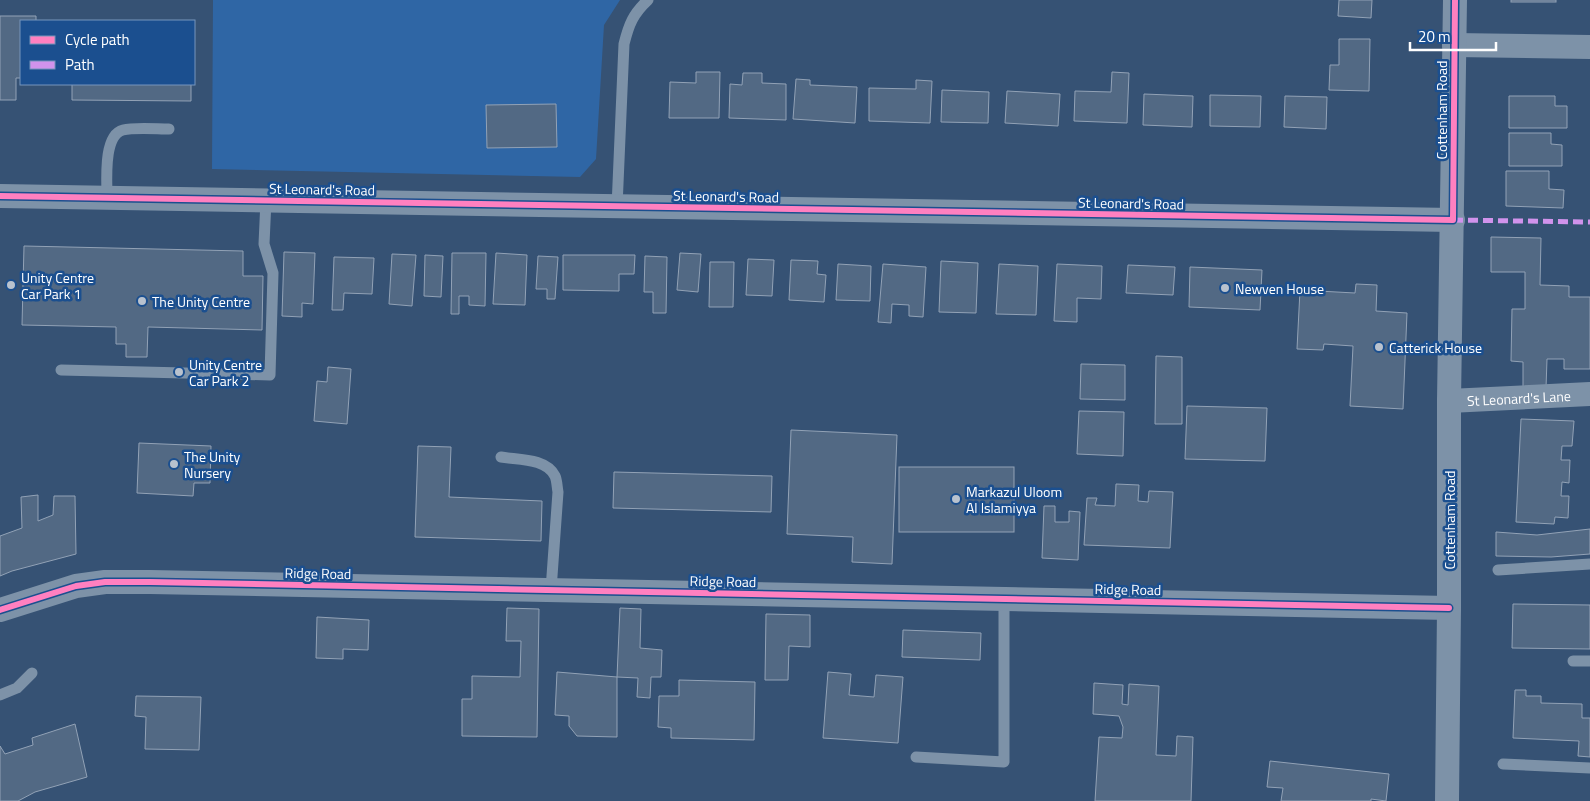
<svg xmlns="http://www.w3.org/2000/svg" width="1590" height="801" viewBox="0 0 1590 801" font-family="'Titillium Web',sans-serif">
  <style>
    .green { fill: #2f66a5 }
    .building { fill: #526984; stroke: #92a2b6 }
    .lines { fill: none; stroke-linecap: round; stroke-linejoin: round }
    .service { stroke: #7d92a8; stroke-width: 11 }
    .minor { stroke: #7d92a8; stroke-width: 24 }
    .quiet { stroke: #d193ec; stroke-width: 5; stroke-dasharray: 10 5; stroke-linecap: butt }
    .cycleway-casing { stroke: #1b4f8f; stroke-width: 9 }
    .cycleway { stroke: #ff80c0; stroke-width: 6 }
    .poi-dot { fill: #b9c2ce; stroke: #1b4f8f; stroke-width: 2 }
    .labels { text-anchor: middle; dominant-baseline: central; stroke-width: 5; stroke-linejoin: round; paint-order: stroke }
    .street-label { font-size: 14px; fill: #fff; stroke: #1b4f8f }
    .poi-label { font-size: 14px; fill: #fff; stroke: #1b4f8f; text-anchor: start }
  </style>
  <rect width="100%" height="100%" fill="#365274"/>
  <!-- green -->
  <polygon class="green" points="213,0 620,0 604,25 596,159 580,177 212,169"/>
  <!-- building -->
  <g class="building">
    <polygon points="1339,0 1372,0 1371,18 1338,16"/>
    <rect x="1511" y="0" width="45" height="2"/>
    <polygon points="0,16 36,16 36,21 21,21 21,78 16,78 16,100 0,100"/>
    <polygon points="1339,39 1370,39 1369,91 1329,90 1330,65 1339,65"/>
    <polygon points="696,72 720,72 719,118 669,118 670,82 696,83"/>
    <polygon points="1112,72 1129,73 1127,123 1074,121 1075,91 1111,92"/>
    <polygon points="743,73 762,73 762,83 786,84 786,120 729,118 730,84 742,85"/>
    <polygon points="796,79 810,80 810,85 857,87 855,123 793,119"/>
    <polygon points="916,80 932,81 930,123 869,121 869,88 916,89"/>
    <polygon points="72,84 191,84 191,101 72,100"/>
    <polygon points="942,90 989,92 988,123 941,122"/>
    <polygon points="1007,91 1060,94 1058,126 1005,123"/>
    <polygon points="1144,94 1193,96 1192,127 1143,125"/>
    <polygon points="1210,95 1261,96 1260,127 1210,126"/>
    <polygon points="1285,96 1327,97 1326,129 1284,127"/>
    <polygon points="1509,96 1555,96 1555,106 1567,106 1567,128 1509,128"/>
    <polygon points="556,104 557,147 487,148 486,105"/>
    <polygon points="1509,133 1551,133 1551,144 1562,145 1562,166 1509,166"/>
    <polygon points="1506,171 1549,171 1549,189 1564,190 1563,208 1506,206"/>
    <polygon points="1491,237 1541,238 1540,285 1569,286 1569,297 1590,297 1590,369 1564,369 1564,359 1547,359 1546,388 1523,387 1523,362 1511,361 1512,309 1525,309 1525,272 1491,272"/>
    <polygon points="24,246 243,251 243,276 263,276 262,330 148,327 147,357 126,357 126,344 116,344 116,327 22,325"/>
    <polygon points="284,252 315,253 313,304 302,303 302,317 282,316"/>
    <polygon points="452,253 486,253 485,306 469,305 469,296 459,296 459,314 451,314"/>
    <polygon points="496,253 527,255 525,305 493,304"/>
    <polygon points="680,253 701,254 698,292 677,290"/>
    <polygon points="392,254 416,255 412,306 389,304"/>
    <polygon points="425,255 443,256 441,297 424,296"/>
    <polygon points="563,255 635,255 634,274 619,274 619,291 563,290"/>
    <polygon points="538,256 558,257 555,299 547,299 547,289 536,289"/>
    <polygon points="645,256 667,257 666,313 653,313 653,292 644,292"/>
    <polygon points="334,257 374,258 372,294 344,293 343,310 332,310"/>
    <polygon points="748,259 774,260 772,296 746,295"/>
    <polygon points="791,260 818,261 817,274 826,275 824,302 789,300"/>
    <polygon points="941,261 978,263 976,313 939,312"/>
    <polygon points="710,262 734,262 733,307 709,307"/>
    <polygon points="838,264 871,266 870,301 836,300"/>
    <polygon points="883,264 926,267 923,317 909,316 909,305 892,304 891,323 878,322"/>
    <polygon points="999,264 1038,266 1036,315 996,314"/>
    <polygon points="1057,264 1102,266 1101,299 1077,298 1077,322 1054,321"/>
    <polygon points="1128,265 1175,267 1173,295 1126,293"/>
    <polygon points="1190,267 1262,270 1260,310 1189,307"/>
    <polygon points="1356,284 1377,285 1376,311 1407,313 1403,409 1350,406 1353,346 1324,344 1323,350 1297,349 1300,290 1355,293"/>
    <polygon points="1156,356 1182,357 1182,424 1155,424"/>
    <polygon points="1081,364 1125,365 1125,400 1080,399"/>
    <polygon points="328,367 351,369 347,424 314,421 317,381 327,382"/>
    <polygon points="1187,406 1267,408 1265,461 1185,459"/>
    <polygon points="1079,411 1124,412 1123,456 1077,454"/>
    <polygon points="1521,419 1574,421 1572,446 1562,446 1561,460 1570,460 1569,483 1562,482 1561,496 1569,496 1568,518 1555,517 1554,524 1516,522"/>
    <polygon points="791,430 897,435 892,564 852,562 853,537 787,534"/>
    <polygon points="139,443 211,446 210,483 194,483 193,496 137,493"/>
    <polygon points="418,446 451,447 449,497 542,501 541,541 415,537"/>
    <rect x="899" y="467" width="115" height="65"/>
    <polygon points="614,472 772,476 771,512 613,508"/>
    <polygon points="1116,484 1139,485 1138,501 1148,502 1149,491 1173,492 1170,548 1084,545 1087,498 1097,498 1095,505 1115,506"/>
    <polygon points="38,495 38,521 53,515 54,496 75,496 76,554 12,571 0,576 0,536 22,528 21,497"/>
    <polygon points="1044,506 1055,506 1055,522 1069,522 1069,511 1080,512 1078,560 1042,558"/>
    <polygon points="1590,529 1590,554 1551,557 1496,556 1496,532 1537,535"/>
    <polygon points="1513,604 1590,605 1590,649 1512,648"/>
    <polygon points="507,608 539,609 537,737 462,736 462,699 472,699 472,676 520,677 521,641 506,641"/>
    <polygon points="620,608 641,609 640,648 662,650 661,677 651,677 650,698 637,697 638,678 617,677"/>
    <polygon points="766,614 810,615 810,647 789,646 788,680 765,680"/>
    <polygon points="317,617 369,620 368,650 343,649 343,659 316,658"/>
    <polygon points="903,630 981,633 980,660 902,657"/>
    <polygon points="557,672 617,677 617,737 577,736 569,726 569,716 555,715"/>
    <polygon points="828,672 851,674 849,695 874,697 876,675 903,677 898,743 823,738"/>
    <polygon points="679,680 755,682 754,740 671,738 671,728 658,727 659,696 679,696"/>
    <polygon points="1094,683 1123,685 1122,704 1128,705 1129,684 1159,686 1156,755 1176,756 1177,736 1193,737 1191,801 1095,801 1099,737 1122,738 1123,727 1119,716 1093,714"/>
    <polygon points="1515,690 1526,690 1526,696 1541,696 1541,703 1582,704 1582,718 1590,718 1590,757 1578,756 1579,741 1513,738"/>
    <polygon points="136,696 201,697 199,750 145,749 146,717 135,716"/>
    <polygon points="75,724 87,777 35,792 18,801 0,801 0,746 5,754 33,745 32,738"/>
    <polygon points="1270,761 1389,774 1386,801 1371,799 1371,801 1281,801 1283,788 1267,787"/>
  </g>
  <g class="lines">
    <!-- service -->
    <g class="service">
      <path d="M107 198C107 181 103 135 123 130 134 127 157 129 169 129"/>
      <path d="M617 207 624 44C629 24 633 14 648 0"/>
      <polyline points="61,370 270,375 273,273 264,244 266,200"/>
      <path d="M501 457C518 460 546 458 555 476 557 480 557 487 558 492L551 590"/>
      <polyline points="1498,570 1590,564"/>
      <polyline points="1573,661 1590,661"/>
      <polyline points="0,695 17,688 32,673"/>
      <polyline points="916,757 1004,762 1004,599"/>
      <polyline points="1503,764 1590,768"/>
    </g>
    <!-- minor -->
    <g class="minor">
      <polyline points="1454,45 1590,47"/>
      <polyline points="0,196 1453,220"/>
      <path id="s1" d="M1449 401 1590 394"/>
      <polyline points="0,610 76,586 105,582 150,582 1449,608"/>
      <polyline points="1447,801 1449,608 1449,401 1455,0"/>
    </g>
    <!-- quiet -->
    <polyline class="quiet" points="1453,220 1590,222"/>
    <!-- cycleway casing -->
    <g class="cycleway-casing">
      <g id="cycleway">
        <polyline points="0,196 1453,220 1455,0"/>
        <polyline points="0,610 76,586 105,582 150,582 1449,608"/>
      </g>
    </g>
    <!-- cycleway -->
    <use href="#cycleway" class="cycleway"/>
  </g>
  <!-- markers -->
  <g class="poi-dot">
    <circle cx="11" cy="285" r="5"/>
    <circle cx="1225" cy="288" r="5"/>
    <circle cx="142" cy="301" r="5"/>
    <circle cx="1379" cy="347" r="5"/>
    <circle cx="179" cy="372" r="5"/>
    <circle cx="174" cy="464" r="5"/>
    <circle cx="956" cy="499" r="5"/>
  </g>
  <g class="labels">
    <!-- street labels -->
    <g class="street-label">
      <text transform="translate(1441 110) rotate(-90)">Cottenham Road</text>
      <text transform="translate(322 189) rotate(1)">St Leonard's Road</text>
      <text transform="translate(726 196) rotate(1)">St Leonard's Road</text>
      <text transform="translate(1131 203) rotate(1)">St Leonard's Road</text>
      <text stroke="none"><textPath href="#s1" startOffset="70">St Leonard's Lane</textPath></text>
      <text transform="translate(1449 520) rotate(-90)">Cottenham Road</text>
      <text transform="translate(318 573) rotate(1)">Ridge Road</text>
      <text transform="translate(723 581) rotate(1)">Ridge Road</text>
      <text transform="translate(1128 589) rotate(1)">Ridge Road</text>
    </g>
    <!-- poi labels -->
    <g class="poi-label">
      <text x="21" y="277">Unity Centre<tspan x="21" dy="16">Car Park 1</tspan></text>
      <text x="1235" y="288">Newven House</text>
      <text x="152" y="301">The Unity Centre</text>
      <text x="1389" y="347">Catterick House</text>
      <text x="189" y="364">Unity Centre<tspan x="189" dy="16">Car Park 2</tspan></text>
      <text x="184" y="456">The Unity<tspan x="184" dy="16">Nursery</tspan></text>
      <text x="966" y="491">Markazul Uloom<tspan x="966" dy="16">Al Islamiyya</tspan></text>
    </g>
  </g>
  <!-- legend -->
  <rect x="20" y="20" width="175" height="65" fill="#1b4f8f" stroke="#7695bc"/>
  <rect x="30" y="36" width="25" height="8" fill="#ff80c0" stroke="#7695bc"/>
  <text x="65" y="45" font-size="15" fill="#ffffff">Cycle path</text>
  <rect x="30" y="61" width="25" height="8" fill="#d193ec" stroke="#7695bc"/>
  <text x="65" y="70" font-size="15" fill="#ffffff">Path</text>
  <!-- scale -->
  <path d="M1410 42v8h86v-8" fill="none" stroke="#ffffff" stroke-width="2.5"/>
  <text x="1418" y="42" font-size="15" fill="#ffffff" stroke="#1b4f8f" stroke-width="4" paint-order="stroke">20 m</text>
</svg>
